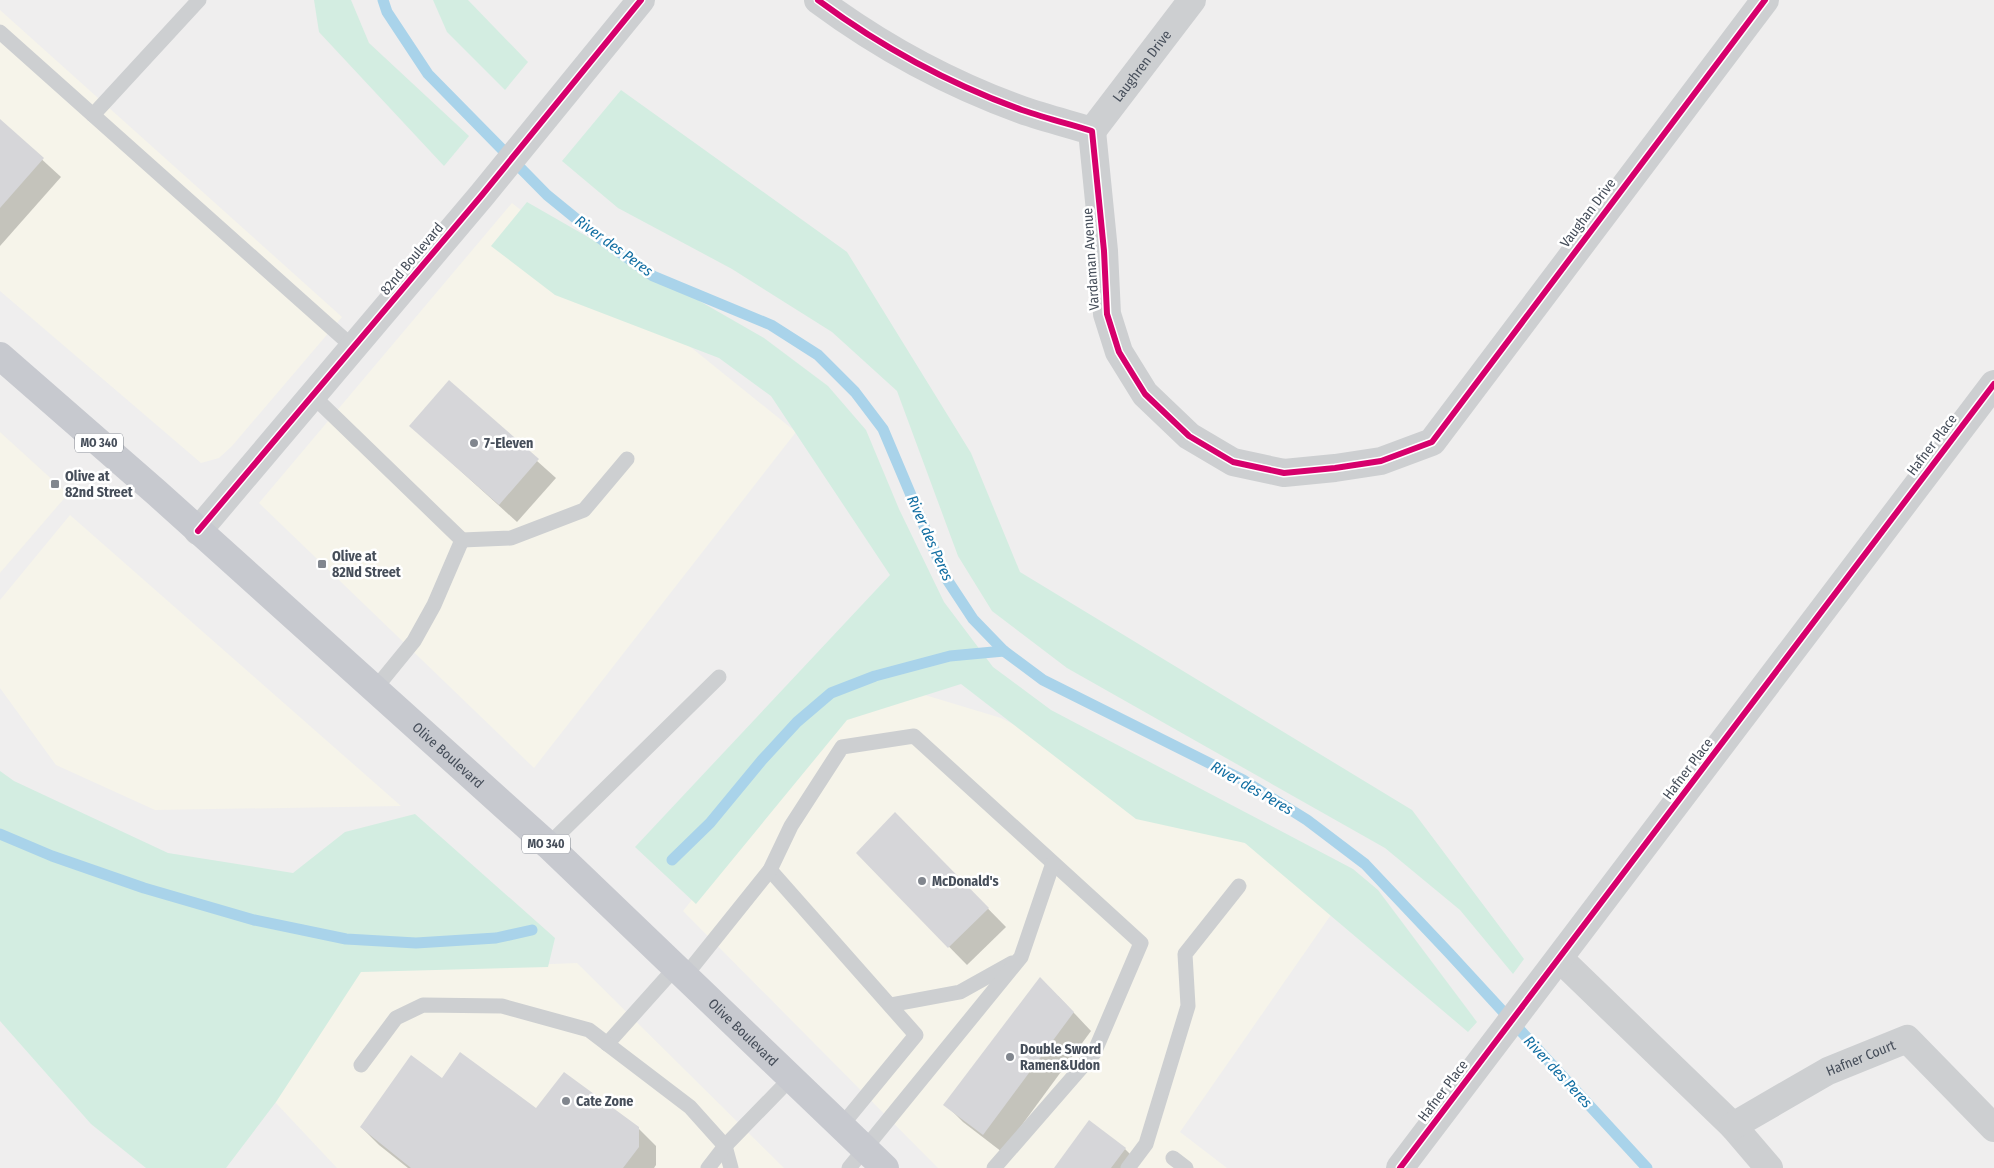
<svg xmlns="http://www.w3.org/2000/svg" width="1994" height="1168" viewBox="0 0 1994 1168" font-family="'Fira Sans Condensed',sans-serif">
  <style>
    .commercial { fill: #f6f4ea }
    .green { fill: #d3ede1 }
    .shadow { fill: #0003 }
    .lines { fill: none; stroke-linecap: round; stroke-linejoin: round }
    .stream { stroke: #a9d3ea; stroke-width: 11 }
    .building { fill: #d6d6d9 }
    .lane { stroke: #cdcfd1; stroke-width: 15 }
    .street { stroke: #cdcfd1; stroke-width: 28 }
    .primary { stroke: #c7c9cf; stroke-width: 28 }
    .cycleway-casing { stroke: #fff; stroke-width: 9 }
    .cycleway { stroke: #d6006c; stroke-width: 6 }
    .poi-dot { fill: #81868e; stroke: #fff; stroke-width: 2 }
    .labels { text-anchor: middle; dominant-baseline: central; stroke-width: 5; stroke-linejoin: round; paint-order: stroke }
    .shield { fill: #fff; stroke: #7e838c; stroke-width: 1 }
    .shield-label { font-size: 12px; font-weight: bold; fill: #464e5a }
    .street-label { font-size: 14px; fill: #464e5a; stroke: #fff }
    .poi-label { font-size: 14px; font-weight: bold; fill: #464e5a; stroke: #fff; text-anchor: start }
    .water-label { font-size: 15px; font-style: italic; fill: #116ea2; stroke: #fff }
  </style>
  <rect width="100%" height="100%" fill="#efeeee"/>
  <!-- commercial -->
  <g class="commercial">
    <polygon points="0,10 342,317 232,446 219,458 201,463 0,291"/>
    <polygon points="512,203 796,432 534,768 259,503"/>
    <polygon points="0,432 68,494 0,573"/>
    <polygon points="70,515 401,806 155,810 56,765 0,688 0,600"/>
    <polygon points="915,692 1001,718 1260,851 1342,899 1180,1132 1227,1168 938,1168 683,911 840,715"/>
    <polygon points="577,963 784,1168 337,1168 261,1087 356,972"/>
  </g>
  <!-- green -->
  <g class="green">
    <polygon points="314,0 351,0 369,43 469,136 444,166 319,32"/>
    <polygon points="433,0 468,0 528,62 505,90 447,32"/>
    <polygon points="621,90 847,252 971,453 1020,572 1412,810 1524,959 1513,974 1460,910 1385,848 1067,668 992,611 958,556 897,391 832,332 732,269 618,208 562,161"/>
    <polygon points="527,202 764,338 828,386 866,430 899,509 944,602 993,667 1051,710 1353,869 1378,890 1477,1022 1468,1032 1245,843 1136,819 961,684 847,720 696,904 635,847 890,575 771,396 719,358 555,295 491,246"/>
    <polygon points="0,771 14,781 168,853 293,873 345,832 415,814 555,938 548,967 361,972 276,1102 226,1168 146,1168 91,1124 0,1021"/>
  </g>
  <!-- shadow -->
  <g class="shadow">
    <polygon points="0,121 61,177 0,246"/>
    <polygon points="449,382 556,478 517,522 411,426"/>
    <polygon points="895,814 1006,927 967,965 857,853"/>
    <polygon points="1058,996 1091,1031 1002,1152 963,1122 945,1104"/>
    <polygon points="442,1080 536,1110 638,1128 656,1146 656,1165 654,1168 408,1168 379,1145 361,1127"/>
    <polygon points="1125,1149 1137,1161 1132,1168 1055,1168"/>
  </g>
  <g class="lines">
    <!-- stream -->
    <g class="stream">
      <polyline points="383,0 387,12 428,74 547,195 601,239 653,276 771,325 818,355 855,392 883,429 946,578 973,619 1004,651 1043,680 1243,780 1307,820 1365,864 1450,954 1647,1168"/>
      <polyline points="0,834 52,856 144,888 254,920 346,939 416,943 496,938 532,930"/>
      <polyline points="672,860 710,823 762,760 797,722 831,693 875,676 950,656 1004,651"/>
    </g>
  </g>
  <!-- building -->
  <g class="building">
    <polygon points="0,119 44,158 0,208"/>
    <polygon points="449,380 539,459 499,505 409,426"/>
    <polygon points="895,812 989,908 948,948 856,853"/>
    <polygon points="1040,977 1074,1012 983,1135 943,1105"/>
    <polygon points="460,1052 536,1108 564,1072 639,1127 639,1147 623,1168 411,1168 360,1127 411,1055 442,1078"/>
    <polygon points="1089,1120 1126,1148 1111,1168 1054,1168"/>
  </g>
  <g class="lines">
    <!-- lane -->
    <g class="lane">
      <polyline points="0,32 353,347"/>
      <polyline points="93,115 199,0"/>
      <polyline points="312,395 462,540 434,605 414,641 374,690"/>
      <polyline points="462,540 511,538 584,510 627,459"/>
      <polyline points="548,845 719,677"/>
      <polyline points="770,870 916,1035 842,1125"/>
      <polyline points="685,976 770,870 791,826 842,747 914,736 1141,943 1094,1053 994,1168"/>
      <polyline points="890,1005 960,992 1012,963"/>
      <polyline points="607,1044 676,967"/>
      <polyline points="361,1065 396,1018 423,1005 502,1006 589,1030 690,1107 725,1146 731,1168"/>
      <polyline points="1173,1158 1186,1168"/>
      <polyline points="708,1168 725,1146 792,1077"/>
      <polyline points="849,1168 1021,957 1053,863"/>
      <polyline points="1128,1168 1146,1144 1188,1006 1185,954 1239,886"/>
    </g>
    <!-- street -->
    <g class="street">
      <path d="M818 0C880 46 950 84 1022 110 1045 118 1069 124 1092 131L1104 251 1107 314 1119 352 1145 394 1189 436 1233 462 1284 473 1335 468 1381 461 1432 442 1765 0"/>
      <path id="s1" d="M1092 131 1192 0"/>
      <polyline points="198,531 482,195 641,0"/>
      <polyline points="1560,959 1733,1126 1769,1168"/>
      <path id="s2" d="M1733 1126 1828 1071 1907 1039 1994 1128"/>
      <polyline points="1400,1168 1994,384"/>
    </g>
    <!-- primary -->
    <path class="primary" id="s3" d="M0 356 157 493 548 845 885 1168"/>
    <!-- cycleway casing -->
    <g class="cycleway-casing">
      <g id="cycleway">
        <path d="M818 0C880 46 950 84 1022 110 1045 118 1069 124 1092 131L1104 251 1107 314 1119 352 1145 394 1189 436 1233 462 1284 473 1335 468 1381 461 1432 442 1765 0"/>
        <polyline points="198,531 482,195 641,0"/>
        <polyline points="1400,1168 1994,384"/>
      </g>
    </g>
    <!-- cycleway -->
    <use href="#cycleway" class="cycleway"/>
  </g>
  <!-- markers -->
  <g class="poi-dot">
    <circle cx="474" cy="443" r="5"/>
    <rect x="50" y="479" width="10" height="10" rx="2.5"/>
    <rect x="317" y="559" width="10" height="10" rx="2.5"/>
    <circle cx="922" cy="881" r="5"/>
    <circle cx="1010" cy="1057" r="5"/>
    <circle cx="566" cy="1101" r="5"/>
  </g>
  <g class="labels">
    <!-- shield labels -->
    <g class="shield">
      <rect x="75" y="433.5" width="48" height="19" rx="4"/>
      <rect x="522" y="834.5" width="48" height="19" rx="4"/>
    </g>
    <g class="shield-label">
      <text x="99" y="443">MO 340</text>
      <text x="546" y="844">MO 340</text>
    </g>
    <!-- street labels -->
    <g class="street-label">
      <text stroke="none"><textPath href="#s1" startOffset="82">Laughren Drive</textPath></text>
      <text transform="translate(1588 213) rotate(-53)">Vaughan Drive</text>
      <text transform="translate(412 259) rotate(-50)">82nd Boulevard</text>
      <text transform="translate(1091 259) rotate(-94)">Vardaman Avenue</text>
      <text transform="translate(1932 445) rotate(-53)">Hafner Place</text>
      <text stroke="none"><textPath href="#s3" startOffset="600">Olive Boulevard</textPath></text>
      <text transform="translate(1688 769) rotate(-53)">Hafner Place</text>
      <text stroke="none"><textPath href="#s3" startOffset="1005">Olive Boulevard</textPath></text>
      <text stroke="none"><textPath href="#s2" startOffset="145">Hafner Court</textPath></text>
      <text transform="translate(1443 1091) rotate(-53)">Hafner Place</text>
    </g>
    <!-- poi labels -->
    <g class="poi-label">
      <text x="484" y="443">7-Eleven</text>
      <text x="65" y="476">Olive at<tspan x="65" dy="16">82nd Street</tspan></text>
      <text x="332" y="556">Olive at<tspan x="332" dy="16">82Nd Street</tspan></text>
      <text x="932" y="881">McDonald's</text>
      <text x="1020" y="1049">Double Sword<tspan x="1020" dy="16">Ramen&amp;Udon</tspan></text>
      <text x="576" y="1101">Cate Zone</text>
    </g>
    <!-- water labels -->
    <g class="water-label">
      <text transform="translate(614 246) rotate(36)">River des Peres</text>
      <text transform="translate(930 538) rotate(66)">River des Peres</text>
      <text transform="translate(1252 788) rotate(30)">River des Peres</text>
      <text transform="translate(1558 1072) rotate(47)">River des Peres</text>
    </g>
  </g>
</svg>
